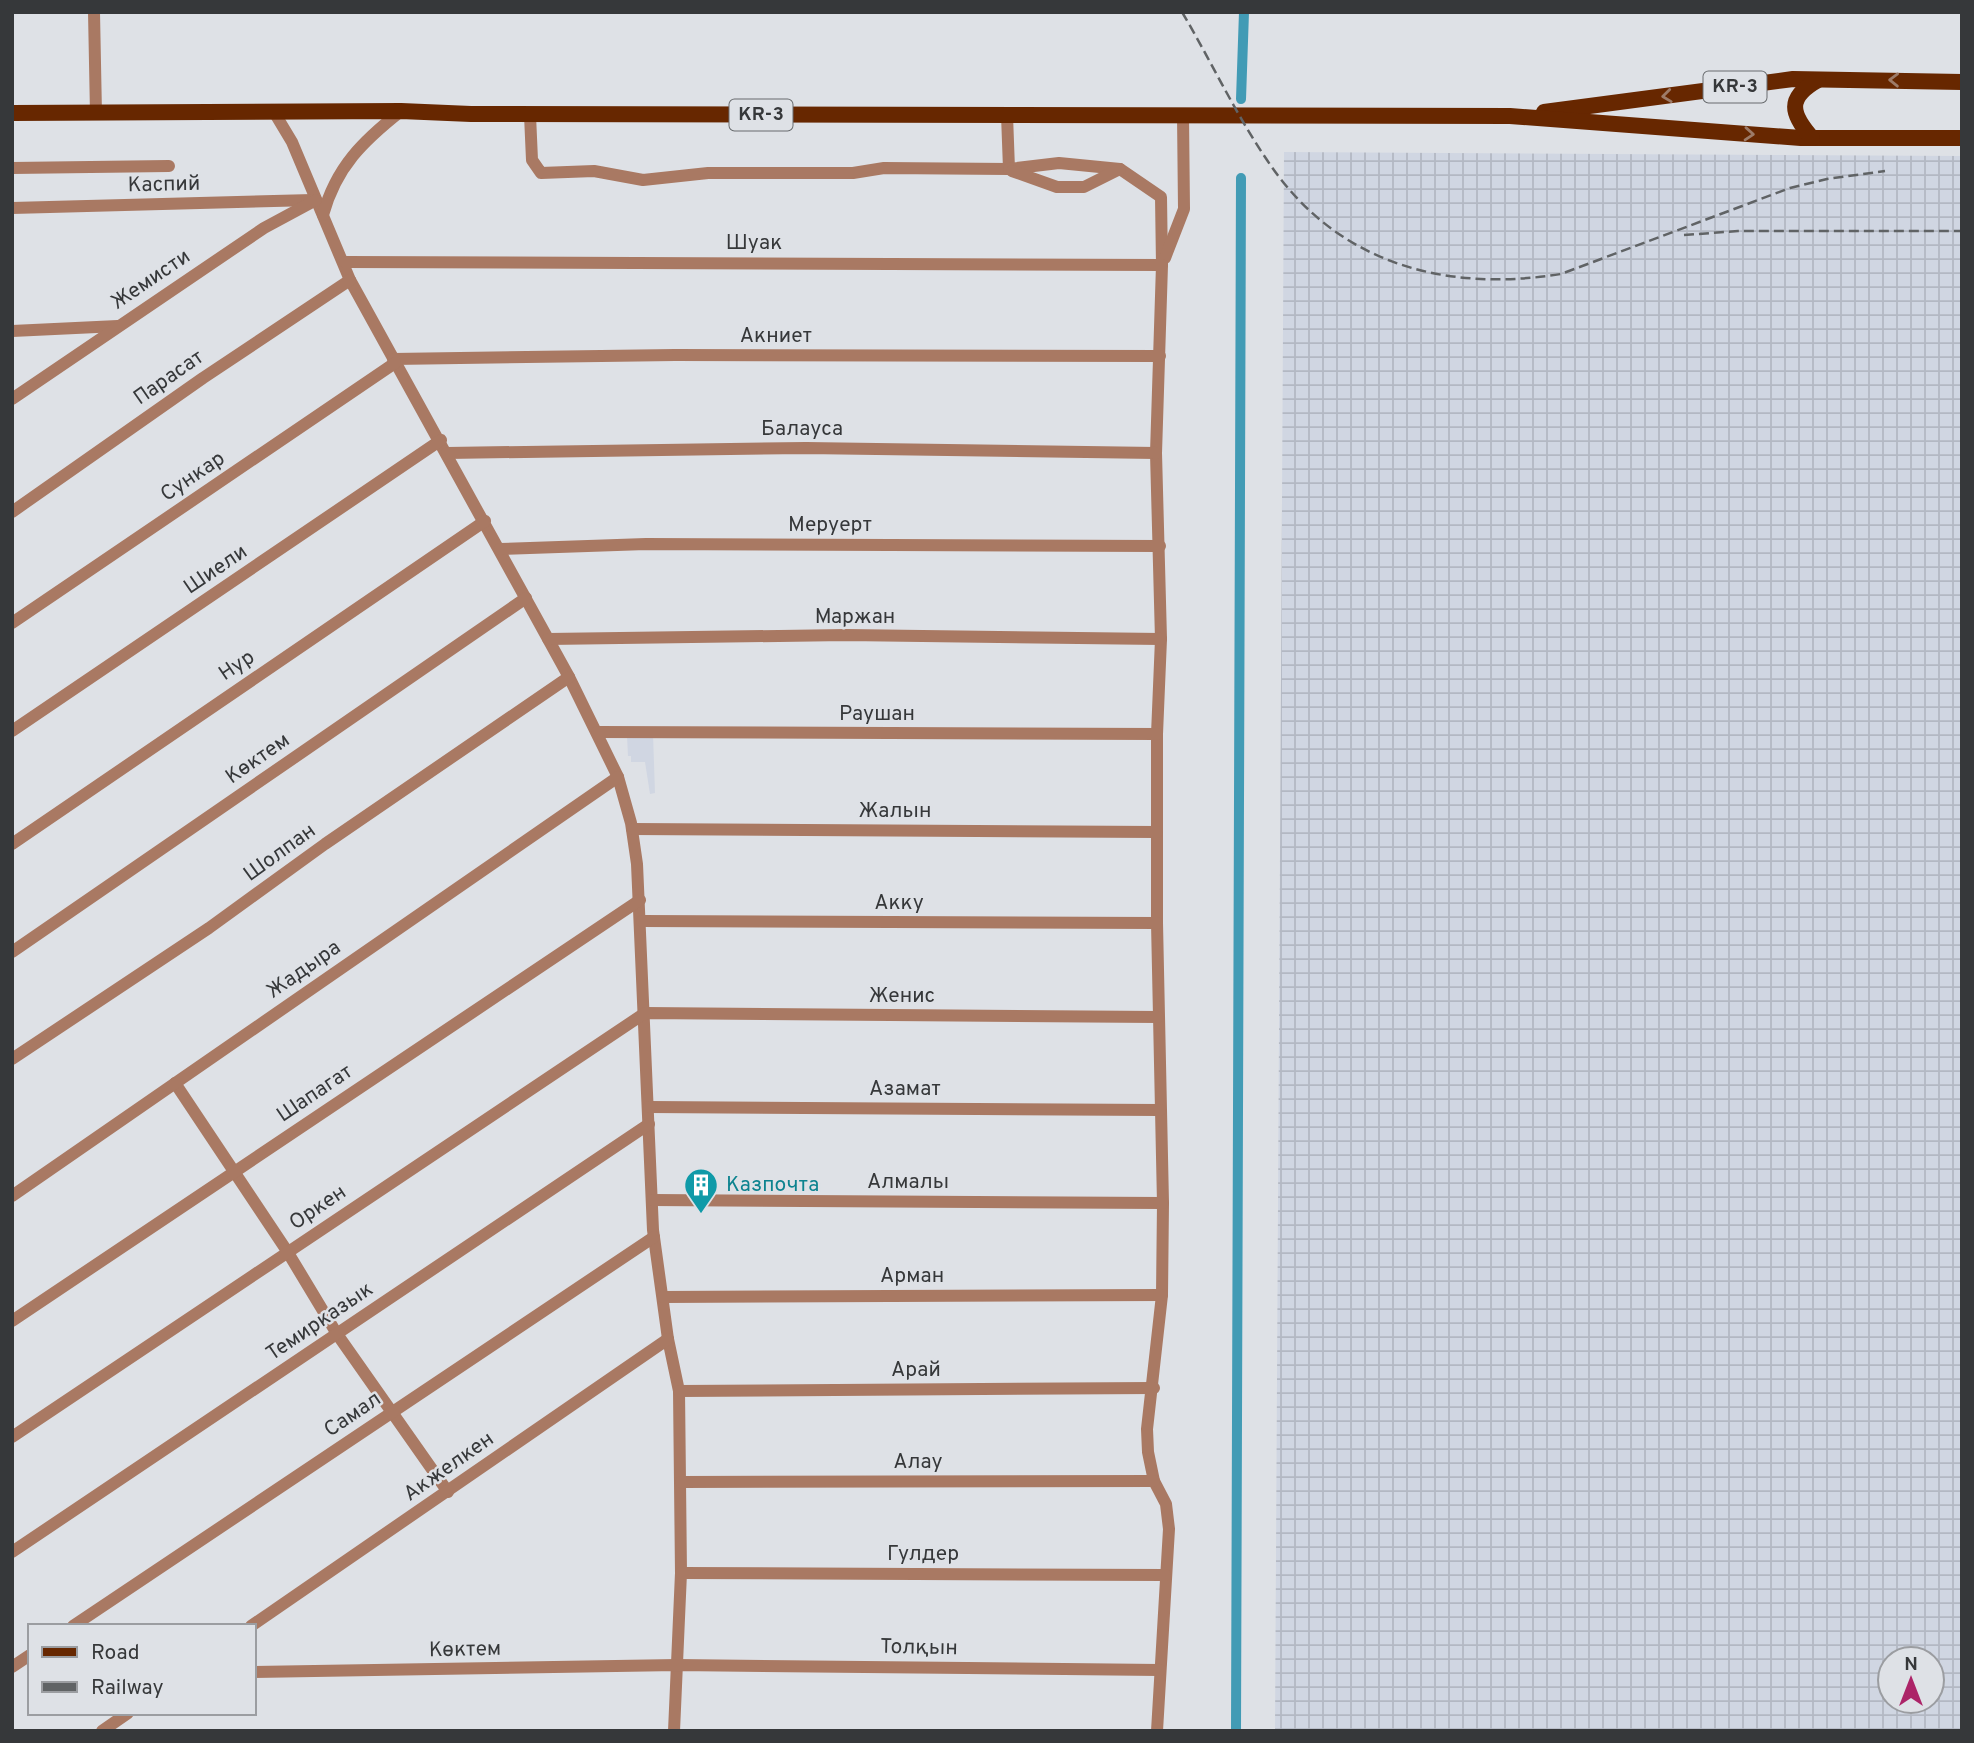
<svg xmlns="http://www.w3.org/2000/svg" width="1974" height="1743" viewBox="0 0 1974 1743" font-family="Overpass,sans-serif">
  <style>
    .built { fill: #d0d6e2 }
    .industrial { fill: url(#industrial-grid); fill-rule: evenodd }
    .lines { fill: none; stroke-linecap: round; stroke-linejoin: round }
    .canal { stroke: #429bb5; stroke-width: 10 }
    .minor { stroke: #a97963; stroke-width: 12 }
    .major { stroke: #672700; stroke-width: 16 }
    .rail { stroke: #606365; stroke-width: 2.5; stroke-dasharray: 10 5; stroke-linecap: butt }
    .oneway { stroke: #9d7b68 }
    .labels { text-anchor: middle; dominant-baseline: central; stroke-width: 5; stroke-linejoin: round; paint-order: stroke }
    .shield { fill: #dee1e6; stroke: #686b6e; stroke-width: 2 }
    .shield-label { font-size: 19px; font-weight: bold; fill: #36383a }
    .street-label { font-size: 21px; fill: #36383a; stroke: #dee1e6 }
    .culture-label { font-size: 21px; fill: #0d838f; stroke: #dee1e6; text-anchor: start }
  </style>
  <defs>
    <pattern id="industrial-grid" width="8" height="8" patternUnits="userSpaceOnUse" patternTransform="scale(1.75)"><rect width="8" height="8" fill="#d0d6e2"/><path d="M0 4h8M4 0v8" fill="none" stroke="#b3b8c3"/></pattern>
  </defs>
  <rect width="100%" height="100%" fill="#dee1e6"/>
  <!-- built -->
  <polygon class="built" points="653,734 655,793 650,794 645,762 631,762 631,756 628,756 627,735"/>
  <!-- industrial -->
  <path class="industrial" d="M1284 152 1962 156V1731H1275ZM1890 1659H1932V1701H1890Z"/>
  <g class="lines">
    <!-- canal -->
    <g class="canal">
      <polyline points="1241,99 1244,12"/>
      <polyline points="1236,1731 1241,178"/>
    </g>
    <!-- minor -->
    <g class="minor">
      <polyline points="94,12 96,114"/>
      <polyline points="274,112 292,142 350,280 569,677 618,777 631,823 637,864 653,1230 668,1339 679,1391 681,1573 674,1731"/>
      <polyline points="530,115 532,160 541,173 594,171 643,180 708,173 853,173 884,168 1009,169 1007,115"/>
      <polyline points="12,168 169,166"/>
      <polyline points="1009,169 1059,163 1120,169 1161,197 1162,265 1156,453 1161,639 1157,734 1157,923 1163,1203 1162,1295 1147,1429 1148,1452 1154,1481 1166,1504 1169,1529 1157,1731"/>
      <polyline points="1012,171 1057,187 1084,187 1120,169"/>
      <polyline points="12,208 313,200"/>
      <path d="M323 215C336 167 363 141 401 111"/>
      <polyline points="1165,258 1184,209 1183,115"/>
      <polyline points="345,262 1162,265"/>
      <polyline points="12,331 118,326"/>
      <polyline points="393,359 675,355 1160,356"/>
      <polyline points="12,399 264,228 316,200"/>
      <polyline points="447,453 806,448 1156,453"/>
      <polyline points="12,512 203,378 350,280"/>
      <polyline points="500,549 646,544 1160,546"/>
      <polyline points="12,623 395,363"/>
      <polyline points="548,639 846,635 1161,639"/>
      <polyline points="12,731 441,440"/>
      <polyline points="597,732 1157,734"/>
      <polyline points="632,829 1157,832"/>
      <polyline points="12,844 485,521"/>
      <polyline points="642,921 1157,923"/>
      <polyline points="12,952 526,598"/>
      <polyline points="12,1059 209,928 325,844 569,677"/>
      <polyline points="175,1083 287,1251 337,1334 448,1492"/>
      <polyline points="649,1107 1160,1110"/>
      <polyline points="12,1196 618,777"/>
      <polyline points="652,1200 1163,1203"/>
      <polyline points="663,1297 1162,1295"/>
      <polyline points="12,1321 640,900"/>
      <polyline points="679,1391 1154,1388"/>
      <polyline points="12,1437 645,1013 1158,1017"/>
      <polyline points="681,1482 1154,1481"/>
      <polyline points="12,1552 649,1124"/>
      <polyline points="681,1573 1165,1575"/>
      <polyline points="73,1626 654,1237"/>
      <polyline points="251,1626 668,1339"/>
      <polyline points="12,1667 30,1655"/>
      <polyline points="254,1672 677,1665 1160,1670"/>
      <polyline points="102,1731 128,1713"/>
    </g>
    <!-- major -->
    <g class="major">
      <polyline points="1544,112 1793,79 1962,82"/>
      <polyline points="12,113 401,111 471,114 1510,116 1801,138 1962,138"/>
      <path d="M1812 138C1791 114 1786 98 1818 80"/>
    </g>
    <!-- rail -->
    <g class="rail">
      <path d="M1182 12C1211 61 1235 113 1267 160 1335 263 1444 293 1561 274L1790 188 1827 179 1885 171"/>
      <polyline points="1684,235 1738,231 1962,231"/>
    </g>
  </g>
  <!-- one-way arrows -->
  <defs><path id="oneway-chevron" d="M-2-3.5L2.5 0L-2 3.5" fill="none" stroke-width="1.6" stroke-linecap="round" stroke-linejoin="round" transform="scale(1.75)"/></defs>
  <g class="oneway">
    <use href="#oneway-chevron" transform="translate(1894 80) rotate(-179)"/>
    <use href="#oneway-chevron" transform="translate(1667 96) rotate(173)"/>
    <use href="#oneway-chevron" transform="translate(1749 134) rotate(4)"/>
  </g>
  <!-- icons -->
  <defs>
    <g id="building-pin" transform="scale(1.75)"><path d="M0 17L-7.5 6A9.5 9.5 0 1 1 7.5 6Z" fill="#0f9aa8" stroke="#dee1e6"/><path d="M-4-6H4V6H1V3H-1V6H-4ZM-2.5-4.3h1.7v1.8h-1.7ZM.8-4.3h1.7v1.8H.8ZM-2.5-1h1.7V.8h-1.7ZM.8-1h1.7V.8H.8Z" fill="#fff"/></g>
  </defs>
  <g fill-rule="evenodd">
    <use href="#building-pin" x="701" y="1185"/>
  </g>
  <g class="labels">
    <!-- shield labels -->
    <g class="shield">
      <rect x="1703.5" y="71.5" width="63" height="31" rx="5"/>
      <rect x="729.5" y="99.5" width="63" height="31" rx="5"/>
    </g>
    <g class="shield-label">
      <text x="1735" y="87">KR-3</text>
      <text x="761" y="115">KR-3</text>
    </g>
    <!-- street labels -->
    <g class="street-label">
      <text transform="translate(164 185) rotate(-1)">Каспий</text>
      <text x="754" y="243">Шуак</text>
      <text transform="translate(151 280) rotate(-34)">Жемисти</text>
      <text x="776" y="336">Акниет</text>
      <text transform="translate(169 378) rotate(-35)">Парасат</text>
      <text x="802" y="429">Балауса</text>
      <text transform="translate(193 477) rotate(-34)">Сункар</text>
      <text x="830" y="525">Меруерт</text>
      <text transform="translate(216 570) rotate(-34)">Шиели</text>
      <text x="855" y="617">Маржан</text>
      <text transform="translate(237 666) rotate(-34)">Нур</text>
      <text x="877" y="714">Раушан</text>
      <text transform="translate(258 759) rotate(-35)">Көктем</text>
      <text x="895" y="811">Жалын</text>
      <text transform="translate(280 853) rotate(-36)">Шолпан</text>
      <text x="899" y="903">Акку</text>
      <text transform="translate(304 970) rotate(-35)">Жадыра</text>
      <text x="902" y="996">Женис</text>
      <text x="905" y="1089">Азамат</text>
      <text transform="translate(315 1094) rotate(-34)">Шапагат</text>
      <text x="908" y="1182">Алмалы</text>
      <text transform="translate(318 1208) rotate(-34)">Оркен</text>
      <text x="912" y="1276">Арман</text>
      <text transform="translate(320 1322) rotate(-34)">Темирказык</text>
      <text x="916" y="1370">Арай</text>
      <text transform="translate(353 1415) rotate(-34)">Самал</text>
      <text x="918" y="1462">Алау</text>
      <text transform="translate(449 1467) rotate(-35)">Акжелкен</text>
      <text x="923" y="1554">Гулдер</text>
      <text transform="translate(919 1648) rotate(1)">Толқын</text>
      <text transform="translate(465 1650) rotate(-1)">Көктем</text>
    </g>
    <!-- culture labels -->
    <g class="culture-label">
      <text x="726" y="1185">Казпочта</text>
    </g>
  </g>
  <!-- border -->
  <rect width="1974" height="1743" fill="none" stroke="#36383a" stroke-width="28"/>
  <!-- legend -->
  <rect x="28" y="1624" width="228" height="91" fill="#dee1e6" stroke="#9b9da1" stroke-width="2"/>
  <rect x="42" y="1647" width="35" height="10" fill="#672700" stroke="#9b9da1" stroke-width="2"/>
  <text x="91" y="1659" font-size="21" fill="#36383a">Road</text>
  <rect x="42" y="1682" width="35" height="10" fill="#606365" stroke="#9b9da1" stroke-width="2"/>
  <text x="91" y="1694" font-size="21" fill="#36383a">Railway</text>
  <!-- north arrow -->
  <g transform="translate(1911 1680)"><circle r="33" fill="#dee1e6" stroke="#9b9da1" stroke-width="2"/>
  <path d="M0-5L12 26L0 18L-12 26Z" fill="#ac2468"/>
  <text y="-10" font-size="19" font-weight="bold" text-anchor="middle" fill="#36383a">N</text>
  </g>
</svg>
